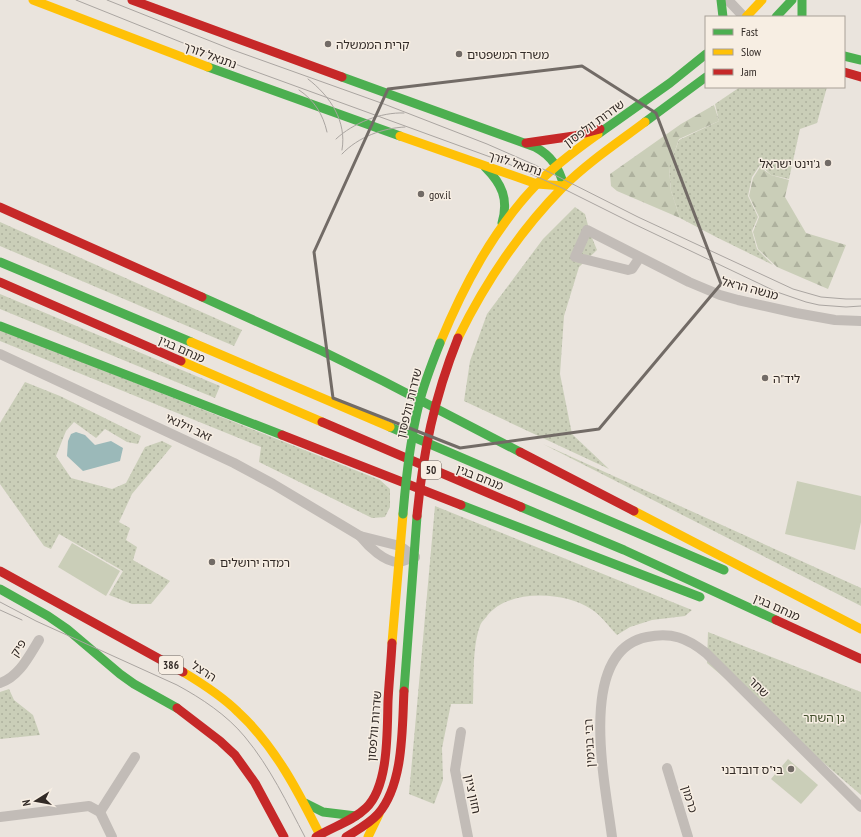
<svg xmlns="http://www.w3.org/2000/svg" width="861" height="837" viewBox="0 0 861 837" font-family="'PT Sans Narrow','Noto Sans Hebrew',sans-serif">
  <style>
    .green { fill: url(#green-dots) }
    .forest { fill: url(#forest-firs) }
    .pitch { fill: #caceb8 }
    .water { fill: #9bb9b9 }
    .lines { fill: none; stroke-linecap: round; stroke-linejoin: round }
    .street { stroke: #c2bcb7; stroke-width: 10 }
    .fast { stroke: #4caf50; stroke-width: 9 }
    .slow { stroke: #ffc107; stroke-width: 9 }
    .jam { stroke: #c62828; stroke-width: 9 }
    .tram { stroke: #aaa5a1; stroke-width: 1 }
    .fast-bridge { stroke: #4caf50; stroke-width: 9 }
    .jam-bridge { stroke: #c62828; stroke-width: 9 }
    .marked { fill: none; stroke: #726b66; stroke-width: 3; stroke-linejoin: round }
    .poi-dot { fill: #726b66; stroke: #f7eee3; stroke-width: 1.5 }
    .labels { text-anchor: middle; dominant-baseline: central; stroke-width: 3; stroke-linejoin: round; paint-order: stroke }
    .shield { fill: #f7eee3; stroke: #6d655f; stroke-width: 1 }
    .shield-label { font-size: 11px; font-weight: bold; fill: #322a26 }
    .poi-label { font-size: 12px; fill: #322a26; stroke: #f7eee3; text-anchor: start }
    .street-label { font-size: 12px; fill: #322a26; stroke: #f7eee3 }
    .park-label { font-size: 12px; fill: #414e2b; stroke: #f7eee3 }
  </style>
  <defs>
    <pattern id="green-dots" width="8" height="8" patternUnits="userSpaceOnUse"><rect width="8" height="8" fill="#caceb8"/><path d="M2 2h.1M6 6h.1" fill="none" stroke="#aeb19e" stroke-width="1.8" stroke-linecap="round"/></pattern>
    <pattern id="forest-firs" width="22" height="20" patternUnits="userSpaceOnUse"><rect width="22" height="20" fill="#caceb8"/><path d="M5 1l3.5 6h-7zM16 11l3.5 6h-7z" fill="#aeb19e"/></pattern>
  </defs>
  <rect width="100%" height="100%" fill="#eae4dd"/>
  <!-- green -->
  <g class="green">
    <polygon points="740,87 827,87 817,123 800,129 789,179 771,175 760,165 752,177 748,196 758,217 752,231 757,249 773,265 716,237 680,218 671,191 669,167 679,140 719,121 715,104"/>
    <polygon points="575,207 585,214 590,233 597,250 579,267 564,316 560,374 572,434 609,469 464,401 470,361 487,314 543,239"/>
    <polygon points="0,222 242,330 234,346 0,246"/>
    <polygon points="0,294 220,386 215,398 0,309"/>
    <polygon points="0,329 380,480 390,489 390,507 385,517 372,518 259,462 261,447 0,341"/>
    <polygon points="25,382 60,396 141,436 138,444 127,442 105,429 96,438 74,422 66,431 56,456 71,478 112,489 126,483 145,447 162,441 172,446 132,494 119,522 130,528 126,540 137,547 133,560 170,581 151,604 132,604 109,595 123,571 59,534 51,549 44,546 0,484 0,423"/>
    <polygon points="543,444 861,588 861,606"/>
    <path d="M435 506 692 610 685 616 652 620 630 627 617 635C609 627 601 615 591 609 564 591 508 589 487 616 485 619 481 622 480 626 472 647 474 681 473 704H451L442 748 443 780 434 804 409 794Z"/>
    <polygon points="708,632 861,692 861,795 707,663"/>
    <polygon points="9,689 14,700 33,715 40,735 0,739 0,692"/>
  </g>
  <!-- forest -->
  <g class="forest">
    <polygon points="714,105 719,121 679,139 669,168 671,191 680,218 617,191 611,186 610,174 681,124"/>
    <polygon points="760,167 771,175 789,180 785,197 806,233 846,245 828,289 777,267 758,249 753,232 759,217 749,196 753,178"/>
  </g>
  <!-- pitch -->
  <g class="pitch">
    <polygon points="797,481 861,496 861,522 855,550 785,534"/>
    <polygon points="72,543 120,571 106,596 58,567"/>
    <polygon points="788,759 818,785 801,804 771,779"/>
  </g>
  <!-- water -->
  <polygon class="water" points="76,432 85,435 95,445 111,441 123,448 120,461 83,471 67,456 68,441 71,434"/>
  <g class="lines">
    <!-- street -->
    <g class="street">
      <polyline points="728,0 744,17"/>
      <polyline points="640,257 632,269 628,270 575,257 587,230 689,282 720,295 738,300 796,313 835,320 861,321"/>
      <polyline points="0,354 234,463 273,484 360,536 400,546 415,557"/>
      <path d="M360 536C368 546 385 563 399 562 404 561 410 558 415 557"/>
      <path d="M0 683C19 677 29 656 39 640"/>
      <polyline points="461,732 455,770 468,837"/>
      <polyline points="667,768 688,837"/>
      <polyline points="100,812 135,757"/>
      <polyline points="0,817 89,806 100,812 112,837"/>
      <path d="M612 837C606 787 575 651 647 637 672 632 687 638 706 653L861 807"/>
    </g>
    <!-- fast -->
    <g class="fast">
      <polyline points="721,0 723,17"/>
      <polyline points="802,0 802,17"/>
      <polyline points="776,17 792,0"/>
      <polyline points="844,56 861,60"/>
      <polyline points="208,67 400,136"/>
      <path d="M342 77 535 147C552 156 559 168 564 186"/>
      <polyline points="645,122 706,77"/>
      <polyline points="598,134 670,83 706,54"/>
      <path d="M485 167C502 184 509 199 502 223"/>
      <polyline points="0,262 191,342"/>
      <polyline points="202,297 322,351 383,381 520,452"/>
      <polyline points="0,326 282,435"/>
      <polyline points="390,427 724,570"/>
      <polyline points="461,505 700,597"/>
      <polyline points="521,507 624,550 776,620"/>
      <polyline points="0,589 48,616 67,629 120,674 134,684 177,708"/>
      <polyline points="404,691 417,516"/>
      <polyline points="305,803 323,812 356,816"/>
    </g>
    <!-- slow -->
    <g class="slow">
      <polyline points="33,0 208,67"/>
      <polyline points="746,17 762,0"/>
      <polyline points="400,136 537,184 564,186"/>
      <path d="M458 338C485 283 519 232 562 188 587 163 617 143 645 122"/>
      <polyline points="191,342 390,427"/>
      <path d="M440 343C464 285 493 230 537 184 555 165 577 149 598 134"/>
      <polyline points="181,361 322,422"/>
      <polyline points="634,511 861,629"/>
      <polyline points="392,643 403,514"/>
      <path d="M183 672C203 684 222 696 238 712 275 746 299 793 321 837"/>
      <polyline points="368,837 379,814"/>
    </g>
    <!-- jam -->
    <g class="jam">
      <polyline points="132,0 342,77"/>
      <polyline points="844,72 861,77"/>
      <polyline points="526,143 574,136 600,129"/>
      <polyline points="0,207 202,297"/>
      <polyline points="0,282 181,361"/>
      <polyline points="322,422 521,507"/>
      <polyline points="282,435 461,505"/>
      <polyline points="520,452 634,511"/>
      <polyline points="0,571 183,672"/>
      <polyline points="776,620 861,659"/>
      <polyline points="177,708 220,741 235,755 255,783 284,837"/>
      <path d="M316 837C332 827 353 821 366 808 389 786 387 731 388 701 389 682 391 663 392 643"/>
      <path d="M346 837C357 830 369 824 378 814 404 784 402 728 404 691"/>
    </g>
    <!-- tram -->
    <g class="tram">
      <polyline points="76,0 243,67 504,162 562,188 634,224 777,292 806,302 819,305 846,307 861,306"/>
      <polyline points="107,0 233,50 384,104 487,144 535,165 638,217 793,289 821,297 846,299 861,299"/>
      <path d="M308 79C330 96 347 121 342 150"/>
      <path d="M299 90C314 100 323 114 327 132"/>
      <path d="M336 139C353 123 381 112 404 113"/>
      <path d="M342 154C358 137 383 128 405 127"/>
      <path d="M0 602 36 621 177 685C201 698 227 715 245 737 270 767 287 803 305 837"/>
      <polyline points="0,610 22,620"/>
    </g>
    <!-- fast-bridge -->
    <path class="fast-bridge" d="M403 514C406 477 410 440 419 404 424 383 432 363 440 343"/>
    <!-- jam-bridge -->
    <path class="jam-bridge" d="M417 516C423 452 434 398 458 338"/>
  </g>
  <!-- marked area -->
  <path class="marked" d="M582 66 656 113 721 284 599 429 460 448 333 398 314 252 388 89Z"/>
  <!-- markers -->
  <g class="poi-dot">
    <circle cx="328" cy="44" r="4"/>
    <circle cx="459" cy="54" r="4"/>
    <circle cx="828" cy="163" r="4"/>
    <circle cx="421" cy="194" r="4"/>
    <circle cx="765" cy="378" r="4"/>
    <circle cx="212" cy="562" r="4"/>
    <circle cx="791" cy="769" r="4"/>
  </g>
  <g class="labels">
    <!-- shield labels -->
    <g class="shield">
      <rect x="421" y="461" width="20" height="18" rx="3"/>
      <rect x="159" y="656" width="24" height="18" rx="3"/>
    </g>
    <g class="shield-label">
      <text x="431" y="470">50</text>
      <text x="171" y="665">386</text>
    </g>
    <!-- poi labels -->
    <g class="poi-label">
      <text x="336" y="44">קרית הממשלה</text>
      <text x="467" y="54">משרד המשפטים</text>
      <text x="820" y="163" text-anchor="end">ג'וינט ישראל</text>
      <text x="429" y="194">gov.il</text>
      <text x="773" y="378">ליד"ה</text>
      <text x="220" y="562">רמדה ירושלים</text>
      <text x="783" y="769" text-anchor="end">בי"ס דובדבני</text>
    </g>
    <!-- street labels -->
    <g class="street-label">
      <text transform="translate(210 55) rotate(20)">נתנאל לורך</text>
      <text transform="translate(594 123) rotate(-36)">שדרות וולפסון</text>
      <text transform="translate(515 163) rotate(18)">נתנאל לורך</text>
      <text transform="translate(750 288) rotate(15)">מנשה הראל</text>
      <text transform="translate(182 349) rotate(24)">מנחם בגין</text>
      <text transform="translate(409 403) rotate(-76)">שדרות וולפסון</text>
      <text transform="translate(189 427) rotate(25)">זאב וילנאי</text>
      <text transform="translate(480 477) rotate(22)">מנחם בגין</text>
      <text transform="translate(777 607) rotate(24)">מנחם בגין</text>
      <text transform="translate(18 648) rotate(-57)">פיק</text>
      <text transform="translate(204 671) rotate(33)">הרצל</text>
      <text transform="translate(759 687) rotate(45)">שחר</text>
      <text transform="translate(374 726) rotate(-85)">שדרות וולפסון</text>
      <text transform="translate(589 743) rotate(-93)">רבי בנימין</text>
      <text transform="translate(473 794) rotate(78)">חזון ציון</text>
      <text transform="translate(690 799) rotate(73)">כרמון</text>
    </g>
    <!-- park labels -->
    <g class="park-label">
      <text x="824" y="717">גן השחר</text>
    </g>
  </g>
  <!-- legend -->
  <rect x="705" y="16" width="140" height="72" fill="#f7eee3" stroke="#a8a097"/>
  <rect x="713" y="29" width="20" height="6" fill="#4caf50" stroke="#a8a097"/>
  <text x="741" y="36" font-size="12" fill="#322a26">Fast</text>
  <rect x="713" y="49" width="20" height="6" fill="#ffc107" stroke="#a8a097"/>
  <text x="741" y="56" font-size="12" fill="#322a26">Slow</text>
  <rect x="713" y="69" width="20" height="6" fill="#c62828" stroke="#a8a097"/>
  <text x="741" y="76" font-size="12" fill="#322a26">Jam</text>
  <!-- north arrow -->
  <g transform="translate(36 801) rotate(259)" stroke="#f7eee3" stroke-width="3" paint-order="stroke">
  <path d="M0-3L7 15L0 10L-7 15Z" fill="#322a26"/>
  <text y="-6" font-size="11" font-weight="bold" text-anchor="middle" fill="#322a26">N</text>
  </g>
</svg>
